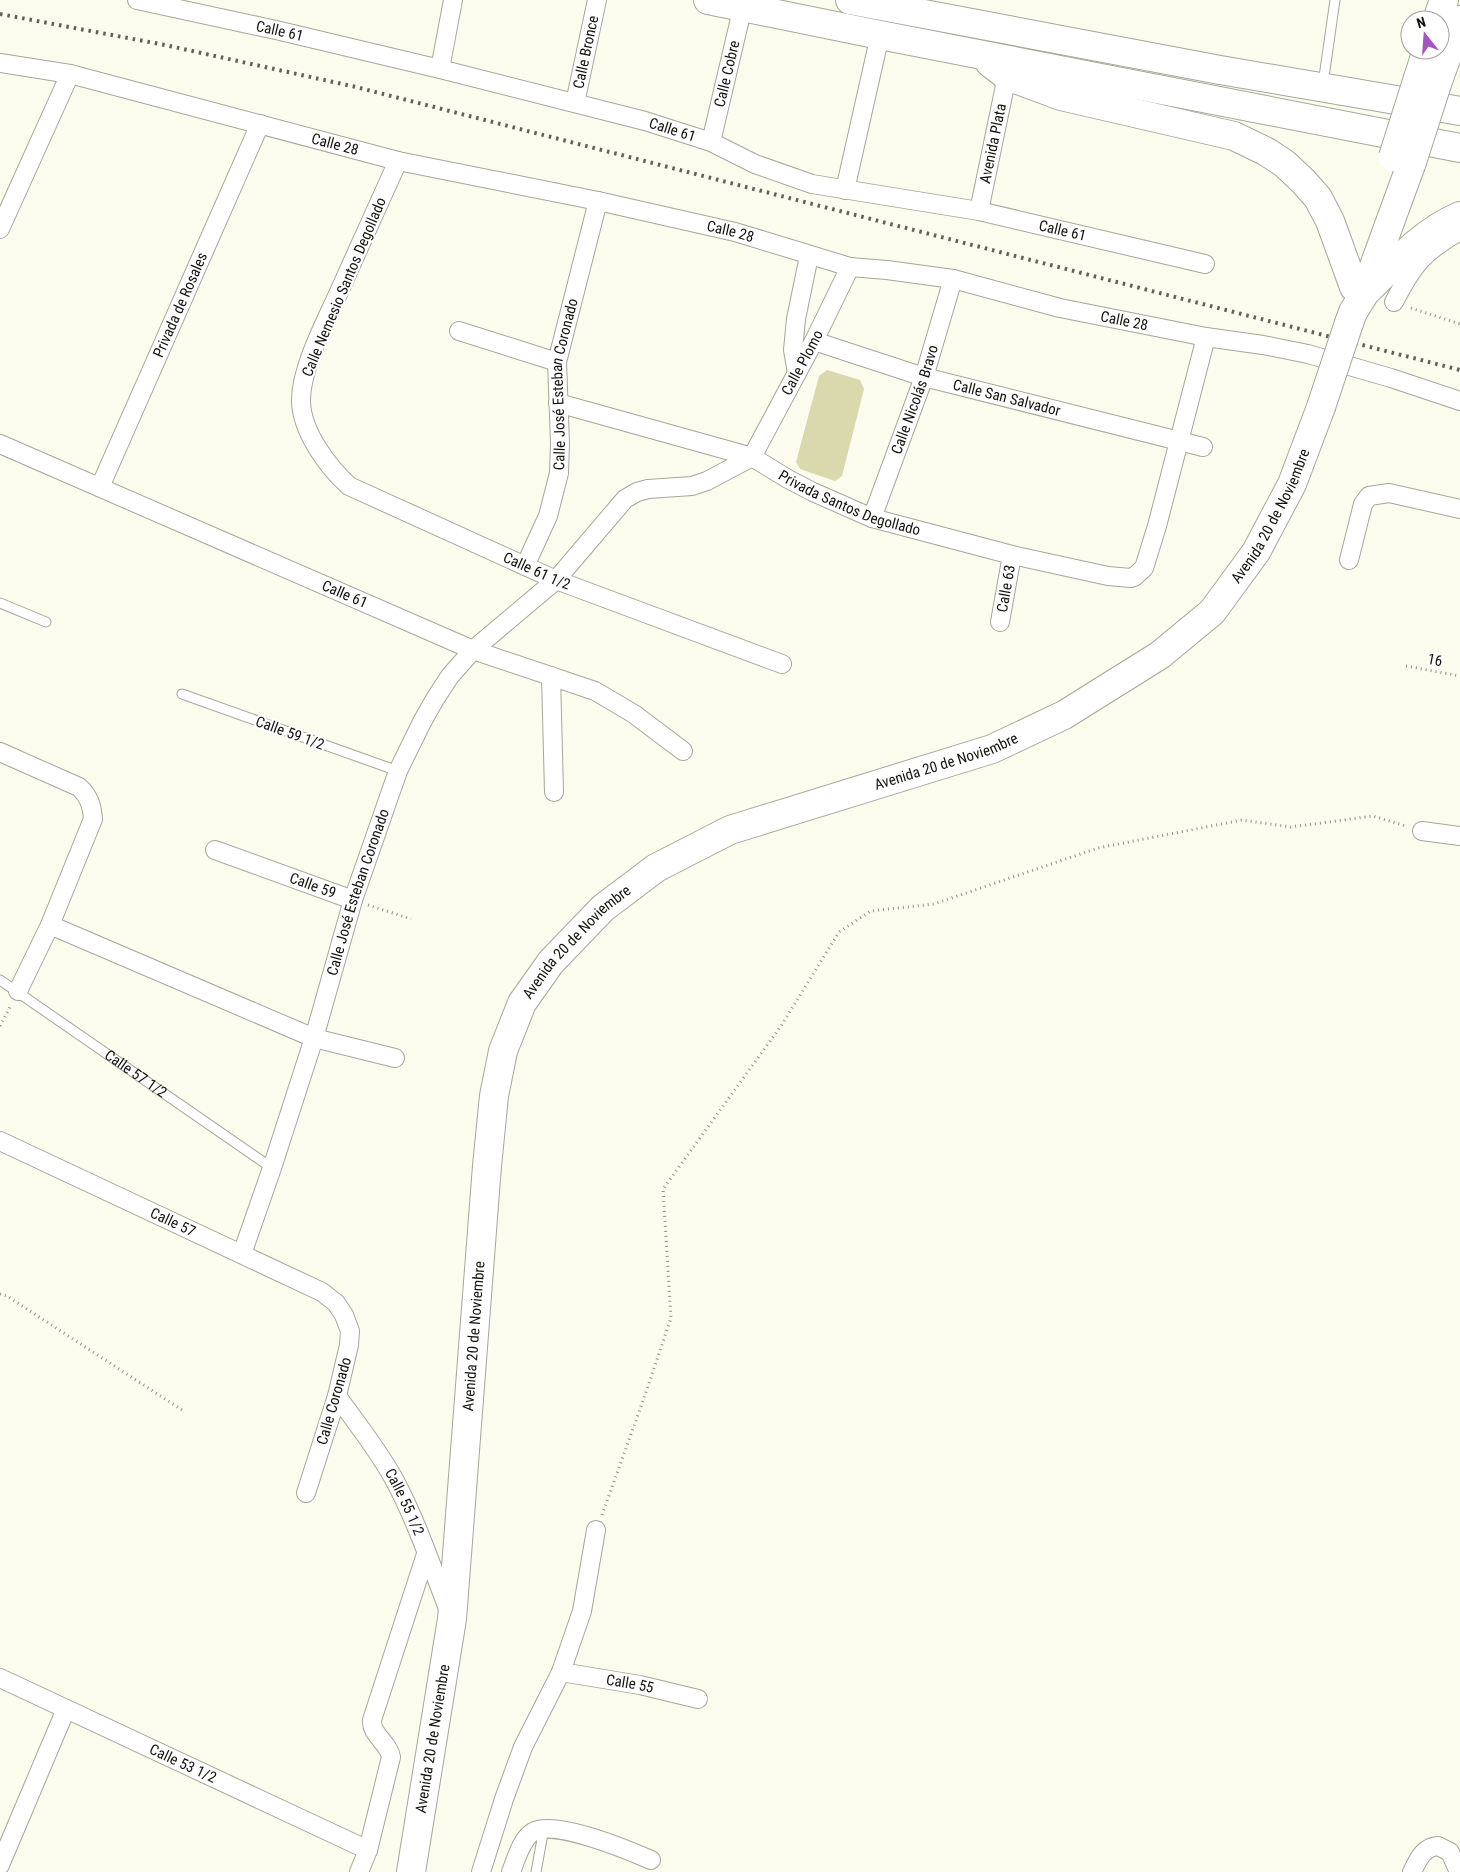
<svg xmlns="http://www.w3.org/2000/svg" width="1460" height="1872" viewBox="0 0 1460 1872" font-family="'Roboto Condensed',sans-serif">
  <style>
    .green { fill: #dad9ad }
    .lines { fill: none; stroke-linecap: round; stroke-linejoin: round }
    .lane-casing { stroke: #a6a69a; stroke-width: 11 }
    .street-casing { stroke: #a6a69a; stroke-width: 20 }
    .primary-casing { stroke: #a6a69a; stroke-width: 30 }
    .path { stroke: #909087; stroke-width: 3; stroke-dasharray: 1 4; stroke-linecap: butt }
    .lane { stroke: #fff; stroke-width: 9 }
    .street { stroke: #fff; stroke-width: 18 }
    .primary { stroke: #fff; stroke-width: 28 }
    .rail { stroke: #606059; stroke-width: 4; stroke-dasharray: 2.5 5; stroke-linecap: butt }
    .primary-bridge-casing { stroke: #a6a69a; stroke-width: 30; stroke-linecap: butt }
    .primary-bridge { stroke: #fff; stroke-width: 28 }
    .labels { text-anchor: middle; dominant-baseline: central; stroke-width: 4.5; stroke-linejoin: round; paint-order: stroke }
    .street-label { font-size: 15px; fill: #12120e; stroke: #fff }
  </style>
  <rect width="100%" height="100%" fill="#fbfbee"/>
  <!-- green -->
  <polygon class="green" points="827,370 860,380 864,389 842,476 835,481 800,469 796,462 819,376"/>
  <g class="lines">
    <!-- lane casing -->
    <g class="lane-casing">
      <g id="lane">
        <polyline points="1323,84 1335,0"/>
        <polyline points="0,603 46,622"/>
        <polyline points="182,694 398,771"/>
        <path id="s1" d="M0 980 272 1168"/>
        <polyline points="536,1872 544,1828"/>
      </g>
    </g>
    <!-- street casing -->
    <g class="street-casing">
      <g id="street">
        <path id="s2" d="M137 0 276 30 440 69 645 121 711 142 755 164 812 184 979 211 1205 264"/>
        <path id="s3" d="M0 63 70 74 398 161 598 201 735 232 850 267 887 270 953 279 1060 308 1206 337 1263 345 1308 354 1391 378 1460 401"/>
        <polyline points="440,69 453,0"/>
        <path id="s4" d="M575 103 597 0"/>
        <path id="s5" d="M711 142 743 6"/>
        <path id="s6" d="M398 161C378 205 358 250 338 294 325 323 300 370 301 402 302 432 328 467 349 486L556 580 782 664"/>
        <polyline points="845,190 880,35"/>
        <path id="s7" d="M979 211 1007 76"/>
        <polyline points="0,229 70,74"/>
        <path d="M1394 302C1413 265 1423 252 1460 231"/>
        <polyline points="459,331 557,362"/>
        <path id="s8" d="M814 341 924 377 1203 447"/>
        <polyline points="797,373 793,350 796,319 809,256"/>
        <path id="s9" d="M558 403 752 457 788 479 813 492 872 518 1012 555 1108 576 1131 578 1134 577 1144 568 1157 526 1206 337"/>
        <path id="s10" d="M0 444 473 650 595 691 634 714 683 751"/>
        <path id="s11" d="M100 487 260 124"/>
        <path id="s12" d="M872 518 924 377 953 279"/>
        <polyline points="1349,560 1363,504 1369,496 1389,493 1460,509"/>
        <path id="s13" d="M525 566 548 516 559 473 560 443 557 362 598 201"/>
        <path id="s14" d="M1000 622 1012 555"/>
        <polyline points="551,676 554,792"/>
        <path d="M0 752 79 787C89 796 92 806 93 819L50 925 18 991"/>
        <polyline points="1422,831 1460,836"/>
        <path id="s15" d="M215 850 353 900"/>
        <polyline points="50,925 314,1038 395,1058"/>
        <path id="s16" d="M0 1141 322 1292 336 1303 344 1315 350 1331 349 1345 337 1396 306 1493"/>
        <path id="s17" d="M242 1254 272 1168 314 1038 353 900 398 771 422 722 435 699 450 676 473 650 556 580 625 499 637 492 648 489 692 486 707 481 752 457 814 341 850 267"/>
        <path id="s18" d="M337 1396C357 1424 379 1451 395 1481 417 1522 432 1568 449 1611"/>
        <path id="s19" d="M561 1672 640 1685 698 1699"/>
        <path id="s20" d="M0 1678 368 1850"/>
        <polyline points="0,1865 66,1709"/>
        <path d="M359 1872 368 1850 391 1757C389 1743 370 1734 372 1720L426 1554"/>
        <polyline points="481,1872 504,1799 523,1747 561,1672 582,1611 596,1530"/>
        <path d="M511 1872C516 1860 521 1839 533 1832 554 1819 628 1850 651 1860"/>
        <path d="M1412 1872C1418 1860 1423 1847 1438 1846L1450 1852 1459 1872"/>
      </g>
    </g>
    <!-- primary casing -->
    <g class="primary-casing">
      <g id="primary">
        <polyline points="708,0 880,35 1460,148"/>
        <polyline points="850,0 1220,70 1460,111"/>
        <polyline points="1437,20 1444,0"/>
        <polyline points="990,63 1007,76 1061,96 1234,136 1267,152 1285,164 1304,182 1318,198 1330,221 1354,287"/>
        <polyline points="1418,78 1427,50"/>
        <polyline points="1437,84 1460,20"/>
        <path d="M1369 289C1396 262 1424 231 1460 216"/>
        <polyline points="1349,323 1353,312 1363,296 1412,162"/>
        <path id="s21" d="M411 1872 452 1619 487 1166 494 1096 503 1051 522 1003 551 962 603 908 656 868 730 830 992 749 1064 715 1160 655 1212 612 1256 552 1292 484 1321 407"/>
      </g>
    </g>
    <!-- path -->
    <g class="path">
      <polyline points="1411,308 1460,324"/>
      <polyline points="1406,666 1460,676"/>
      <polyline points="368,905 411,919"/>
      <polyline points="0,1026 11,1005"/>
      <polyline points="0,1294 7,1296 182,1410"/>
      <polyline points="602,1515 644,1398 671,1318 663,1189 781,1026 839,932 871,911 934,904 1098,848 1242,820 1291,827 1373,816 1406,826"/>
    </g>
    <!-- lane -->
    <use href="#lane" class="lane"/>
    <!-- street -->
    <use href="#street" class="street"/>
    <!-- primary -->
    <use href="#primary" class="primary"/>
    <!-- rail -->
    <polyline class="rail" points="0,14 165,45 356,87 1460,370"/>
    <!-- primary-bridge casing -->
    <g class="primary-bridge-casing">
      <g id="primary-bridge">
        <polyline points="1393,157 1418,78"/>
        <polyline points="1412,162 1437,84"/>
        <polyline points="1321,407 1349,323"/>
      </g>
    </g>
    <!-- primary-bridge -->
    <use href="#primary-bridge" class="primary-bridge"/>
  </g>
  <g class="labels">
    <!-- street labels -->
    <g class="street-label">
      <text stroke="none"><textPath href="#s2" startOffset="146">Calle 61</textPath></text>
      <text stroke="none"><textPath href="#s4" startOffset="52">Calle Bronce</textPath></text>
      <text stroke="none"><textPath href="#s5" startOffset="70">Calle Cobre</textPath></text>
      <text stroke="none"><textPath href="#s2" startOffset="551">Calle 61</textPath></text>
      <text stroke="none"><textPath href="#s3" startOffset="345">Calle 28</textPath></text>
      <text stroke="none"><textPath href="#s7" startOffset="69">Avenida Plata</textPath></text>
      <text stroke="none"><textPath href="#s2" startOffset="956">Calle 61</textPath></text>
      <text stroke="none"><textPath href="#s3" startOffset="750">Calle 28</textPath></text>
      <text transform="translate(344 287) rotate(-67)">Calle Nemesio Santos Degollado</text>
      <text stroke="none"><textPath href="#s11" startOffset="199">Privada de Rosales</textPath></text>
      <text stroke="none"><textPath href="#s3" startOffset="1155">Calle 28</textPath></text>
      <text stroke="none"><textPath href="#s17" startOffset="1109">Calle Plomo</textPath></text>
      <text stroke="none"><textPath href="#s13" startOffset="189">Calle José Esteban Coronado</textPath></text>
      <text stroke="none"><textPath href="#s8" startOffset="201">Calle San Salvador</textPath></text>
      <text stroke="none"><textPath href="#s12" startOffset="126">Calle Nicolás Bravo</textPath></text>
      <text stroke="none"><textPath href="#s9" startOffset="310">Privada Santos Degollado</textPath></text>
      <text stroke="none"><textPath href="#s21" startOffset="1801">Avenida 20 de Noviembre</textPath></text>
      <text stroke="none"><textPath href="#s6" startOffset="566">Calle 61 1/2</textPath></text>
      <text stroke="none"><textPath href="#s14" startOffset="34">Calle 63</textPath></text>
      <text stroke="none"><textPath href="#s10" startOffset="376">Calle 61</textPath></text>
      <text transform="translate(1435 660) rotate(11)">16</text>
      <text transform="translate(290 733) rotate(20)">Calle 59 1/2</text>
      <text stroke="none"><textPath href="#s21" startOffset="1380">Avenida 20 de Noviembre</textPath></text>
      <text stroke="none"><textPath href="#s15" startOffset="104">Calle 59</textPath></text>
      <text stroke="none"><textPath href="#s17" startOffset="380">Calle José Esteban Coronado</textPath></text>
      <text stroke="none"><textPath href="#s21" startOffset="961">Avenida 20 de Noviembre</textPath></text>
      <text stroke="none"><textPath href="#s1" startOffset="165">Calle 57 1/2</textPath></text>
      <text stroke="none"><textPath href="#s16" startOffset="191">Calle 57</textPath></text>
      <text stroke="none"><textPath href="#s21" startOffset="540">Avenida 20 de Noviembre</textPath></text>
      <text transform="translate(334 1401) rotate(-74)">Calle Coronado</text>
      <text stroke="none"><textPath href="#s18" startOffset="126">Calle 55 1/2</textPath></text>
      <text stroke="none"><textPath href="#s19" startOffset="70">Calle 55</textPath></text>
      <text stroke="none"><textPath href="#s21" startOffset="135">Avenida 20 de Noviembre</textPath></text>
      <text stroke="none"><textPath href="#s20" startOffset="202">Calle 53 1/2</textPath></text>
    </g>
  </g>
  <!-- north arrow -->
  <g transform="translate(1425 35) rotate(343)"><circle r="24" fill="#ffffff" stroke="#a0a09f"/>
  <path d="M0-4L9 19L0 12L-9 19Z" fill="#a554c5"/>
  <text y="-8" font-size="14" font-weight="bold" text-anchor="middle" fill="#12120e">N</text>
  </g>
</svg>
